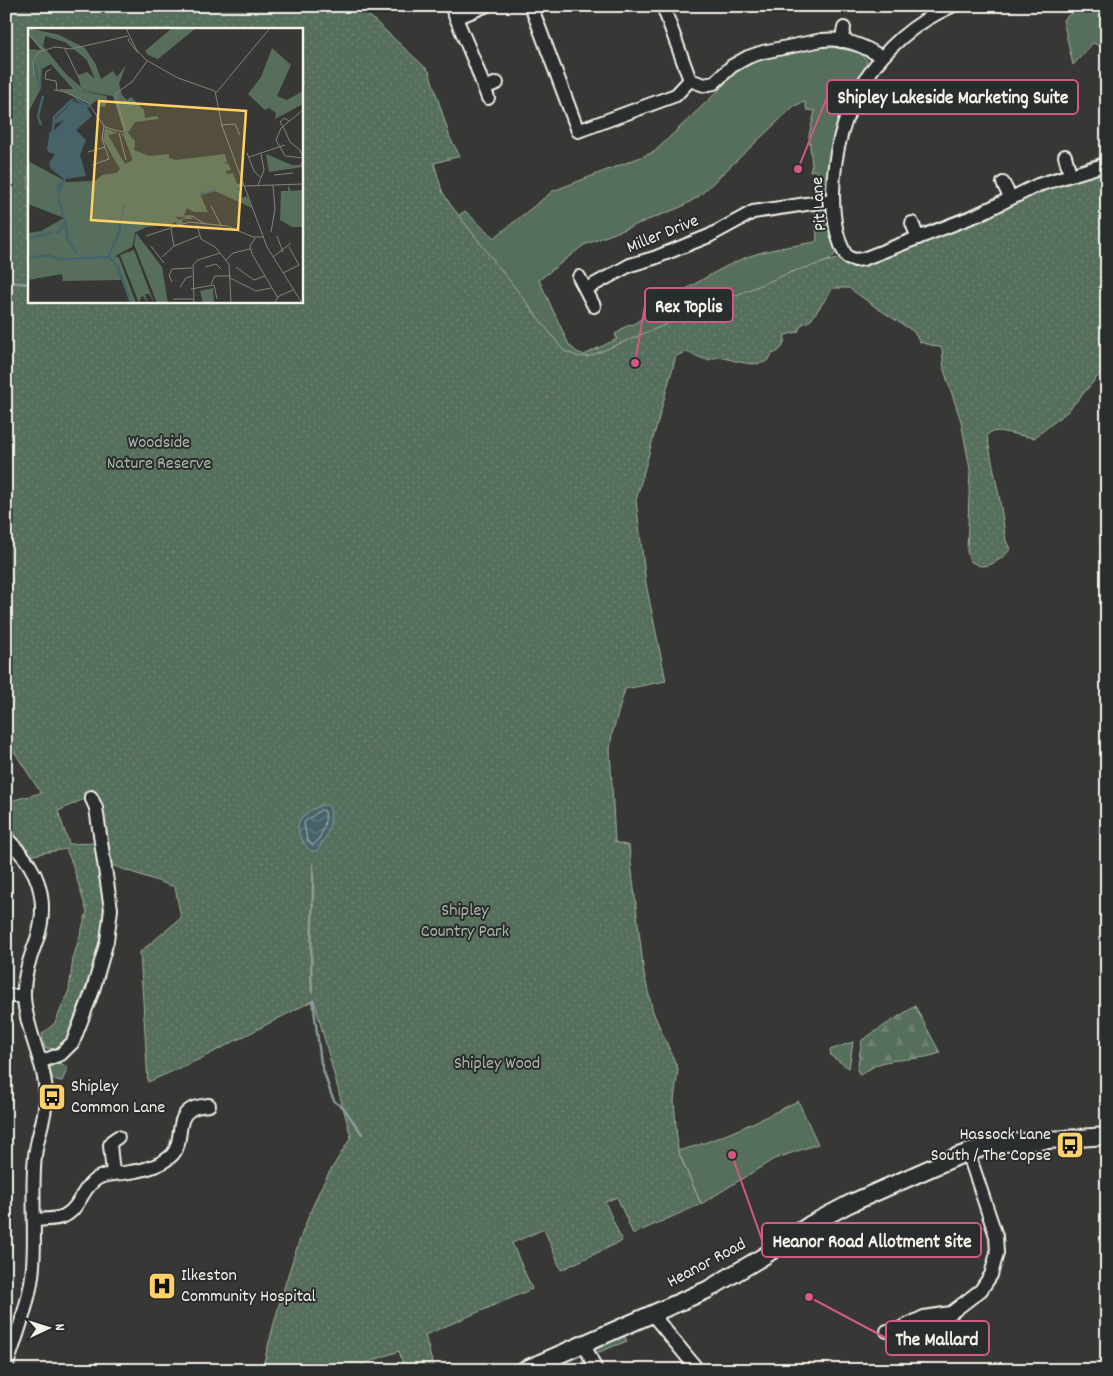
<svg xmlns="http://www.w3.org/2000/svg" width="1113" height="1376" viewBox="0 0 1113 1376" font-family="Dekko,sans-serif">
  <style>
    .green { fill: #566e5b; stroke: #a5b0a2 }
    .forest { fill: url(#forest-firs); stroke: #a5b0a2 }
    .park { fill: url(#park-dots); stroke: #a5b0a2; fill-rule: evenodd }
    .water { fill: url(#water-waves); stroke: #8c9c9c }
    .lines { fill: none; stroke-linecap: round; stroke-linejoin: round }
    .shore { stroke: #aeb8b6; stroke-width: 1 }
    .stream { stroke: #8c9c9c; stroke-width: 2.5 }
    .minor-casing { stroke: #f4f1e8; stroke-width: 16 }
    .major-casing { stroke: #f4f1e8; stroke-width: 20 }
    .minor { stroke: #2a2d2e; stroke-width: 12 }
    .major { stroke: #2a2d2e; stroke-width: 16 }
    .labels { text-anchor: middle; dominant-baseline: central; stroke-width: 4; stroke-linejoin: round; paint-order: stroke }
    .street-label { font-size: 18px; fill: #f4f1e8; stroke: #2a2d2e }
    .park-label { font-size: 18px; fill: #adb6a9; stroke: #2a2d2e }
    .poi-label { font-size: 18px; fill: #f4f1e8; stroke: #2a2d2e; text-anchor: start }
    .inset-river { fill: none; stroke: #46636a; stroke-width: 2.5 }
    .inset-road { fill: none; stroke: #83827d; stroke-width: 1 }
    .view { fill: #ffd166; fill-opacity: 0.15; stroke: #ffd166; stroke-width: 2.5 }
    .inset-edge { fill: none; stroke: #f4f1e8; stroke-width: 2.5 }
    .leader { fill: none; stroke: #d15985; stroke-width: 2 }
    .callout-dot { fill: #d15985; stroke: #2a2d2e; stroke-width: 2 }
    .callout { fill: #2a2d2e; stroke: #d15985; stroke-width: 2 }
    .callout-label { font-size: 19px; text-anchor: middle; font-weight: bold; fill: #f4f1e8 }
  </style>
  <defs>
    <pattern id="forest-firs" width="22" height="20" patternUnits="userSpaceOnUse" patternTransform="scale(1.25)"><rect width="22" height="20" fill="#566e5b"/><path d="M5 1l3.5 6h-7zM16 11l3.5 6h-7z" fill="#6f8373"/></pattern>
    <pattern id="park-dots" width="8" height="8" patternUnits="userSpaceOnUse" patternTransform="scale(1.25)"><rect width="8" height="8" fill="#566e5b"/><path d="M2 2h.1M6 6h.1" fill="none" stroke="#6f8373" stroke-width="1.8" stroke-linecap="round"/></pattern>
    <pattern id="water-waves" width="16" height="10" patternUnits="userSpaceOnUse" patternTransform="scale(1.25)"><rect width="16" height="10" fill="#46636a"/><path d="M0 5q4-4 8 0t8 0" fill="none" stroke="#617a7f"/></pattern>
  </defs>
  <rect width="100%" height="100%" fill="#373835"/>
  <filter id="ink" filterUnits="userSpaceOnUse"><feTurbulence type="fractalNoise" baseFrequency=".02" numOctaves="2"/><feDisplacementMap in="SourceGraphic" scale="10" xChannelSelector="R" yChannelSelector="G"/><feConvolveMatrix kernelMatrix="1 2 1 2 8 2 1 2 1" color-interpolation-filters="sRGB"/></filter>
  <g filter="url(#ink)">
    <!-- green -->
    <g class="green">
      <polygon points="1086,6 1107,7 1107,49 1093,43 1073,65 1063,20 1074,11"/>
      <path d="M826 46 861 53 867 61 866 67C848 95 834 123 829 156 827 168 829 182 825 194L820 196 818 173 814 170 810 171 812 165 809 135 815 111 807 110 805 102 794 106 698 197 681 207 584 245 539 280 569 345 577 352 584 355 617 339 615 334 621 331V329L631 324 632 325 662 305V304C690 287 717 269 747 257 769 249 792 246 815 242L817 240 815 209 824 208 827 211 835 249V254L830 260 586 359 565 354 458 216 465 211 494 238 553 191 654 152 719 90 731 76 744 66 764 58Z"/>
      <polygon points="853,1042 849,1068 831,1056 830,1050"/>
      <polygon points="59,1063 68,1067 62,1081 53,1079 50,1070 51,1066"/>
      <path d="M798 1101 818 1144 774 1159 701 1204 678 1151C720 1140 759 1120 798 1101Z"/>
      <polygon points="623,1334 627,1341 594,1354 592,1351 594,1348"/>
    </g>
    <!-- forest -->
    <path class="forest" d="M915 1006 940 1053C922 1060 903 1058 885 1062 876 1064 868 1070 860 1075L857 1070 862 1040Z"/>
    <!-- park -->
    <path class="park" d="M6 6H362V9L429 71 450 138 460 156 434 163 442 191 450 204 564 351 580 357 590 356 794 271 861 252 975 207 1038 177 1107 155V366L1067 412 1034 438 999 431 990 432 987 436 1000 501 1006 541 1010 549C1007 556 990 567 982 566 978 566 974 563 970 561L967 551 970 469 961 421 944 370 942 348 920 342 913 331 877 308 849 288H833L811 320 801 325 798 332 785 335C784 346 783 350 772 354 765 373 733 359 718 357 714 357 711 360 707 360L686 352 676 356 636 500 646 584 666 681 625 689 612 734 610 750 615 842 629 846 644 974 653 1012 678 1069 674 1101 678 1151 701 1204 633 1234 617 1197 605 1202 622 1241 561 1270 544 1229 512 1243 532 1289 425 1335 434 1370H405L399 1351 347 1370H262C277 1310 293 1250 318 1194 327 1174 340 1156 351 1137L314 1000 200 1059 148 1082 140 952 181 918 175 887 111 865 99 798 97 793 58 811 69 844 95 843 104 916 102 938 94 964 66 1039 57 1049 45 1048 42 1034 55 1023 69 990 73 959 87 912 72 863 66 849 42 853 31 856 6 827V802L41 793 6 739ZM29 29H301V301H29Z"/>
    <!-- water -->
    <path class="water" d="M320 805H328C336 820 325 839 317 851H311C303 844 292 827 302 817 306 812 314 809 320 805Z"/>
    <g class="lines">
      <!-- shore -->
      <path class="shore" d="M321 810 325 811C327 822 321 840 313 845L307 840 304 823Z"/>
      <!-- stream -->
      <g class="stream">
        <polyline points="6,282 29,284"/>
        <path d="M312 992C309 950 314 907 313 865"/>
        <polyline points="313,1001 321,1063 331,1094 335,1102 343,1107 362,1134"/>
      </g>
      <!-- minor casing -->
      <g class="minor-casing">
        <g id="minor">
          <polyline points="451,6 475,63 488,98"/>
          <polyline points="531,6 578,131 676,95 690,80"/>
          <path d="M663 6 690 80 704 85 714 83 732 66 748 57 763 52 822 40C843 37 865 46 881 57"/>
          <path d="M952 6C875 40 834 112 833 194 833 214 836 240 847 257L855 260 863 259 977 215 1038 185 1107 164"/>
          <polyline points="456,18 485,6"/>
          <polyline points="841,41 844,28"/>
          <polyline points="484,88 497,83"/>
          <polyline points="1065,156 1070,174"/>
          <polyline points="1003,183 1010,197"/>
          <polyline points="912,223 918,238"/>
          <polyline points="579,277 594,306"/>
          <polyline points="586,289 630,265 654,258 709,236 753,212 833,200"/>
          <path d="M6 837C14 847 24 855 30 866 44 888 45 915 37 939 30 958 23 976 24 997 26 1032 46 1063 46 1097 46 1117 37 1136 35 1156 31 1192 36 1229 33 1266 31 1299 16 1336 6 1368"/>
          <polyline points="6,996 24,996"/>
          <polyline points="40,1062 61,1054 73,1042 93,990 107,941 111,909 96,808 91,797"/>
          <polyline points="113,1173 110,1145 112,1141 118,1137"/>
          <path d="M34 1220C44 1219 56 1220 64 1216 81 1208 82 1185 100 1177 110 1173 120 1174 130 1172 144 1170 162 1165 172 1155 184 1143 175 1119 190 1110 195 1106 203 1106 209 1105"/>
          <polyline points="652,1314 698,1370"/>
          <polyline points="887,1331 897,1330 924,1317 951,1313 981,1290 991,1275 997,1253 996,1236 968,1152"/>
          <polyline points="584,1344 596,1370"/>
        </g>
      </g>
      <!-- major casing -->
      <g class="major-casing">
        <polyline id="major" points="524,1370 707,1290 764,1256 811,1224 849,1204 958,1156 988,1146 1005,1143 1107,1136"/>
      </g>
      <!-- minor -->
      <use href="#minor" class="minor"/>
      <!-- major -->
      <use href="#major" class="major"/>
    </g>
  </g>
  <!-- icons -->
  <defs>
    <g id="bus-square" transform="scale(1.4375)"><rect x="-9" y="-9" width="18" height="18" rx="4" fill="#ffd166" stroke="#2a2d2e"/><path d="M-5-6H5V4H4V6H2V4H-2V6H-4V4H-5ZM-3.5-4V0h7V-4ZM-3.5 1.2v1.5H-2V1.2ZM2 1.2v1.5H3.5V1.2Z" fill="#111"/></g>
    <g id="hospital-square" transform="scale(1.4375)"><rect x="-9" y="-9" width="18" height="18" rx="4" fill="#ffd166" stroke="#2a2d2e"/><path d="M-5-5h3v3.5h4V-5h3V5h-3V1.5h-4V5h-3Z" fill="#111"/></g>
  </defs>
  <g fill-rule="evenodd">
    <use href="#bus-square" x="52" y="1097"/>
    <use href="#bus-square" x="1070" y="1145"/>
    <use href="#hospital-square" x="162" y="1286"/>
  </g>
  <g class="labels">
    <!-- street labels -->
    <g class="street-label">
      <text transform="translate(820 204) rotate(-94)">Pit Lane</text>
      <text transform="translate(663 235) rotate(-22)">Miller Drive</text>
      <text transform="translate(707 1264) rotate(-28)">Heanor Road</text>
    </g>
    <!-- park labels -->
    <g class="park-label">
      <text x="159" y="443">Woodside<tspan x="159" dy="21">Nature Reserve</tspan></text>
      <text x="465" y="911">Shipley<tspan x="465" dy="21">Country Park</tspan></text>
      <text x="497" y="1064">Shipley Wood</text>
    </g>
    <!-- poi labels -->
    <g class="poi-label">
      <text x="71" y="1087">Shipley<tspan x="71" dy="21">Common Lane</tspan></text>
      <text x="1051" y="1135" text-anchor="end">Hassock Lane<tspan x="1051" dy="21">South / The Copse</tspan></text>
      <text x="181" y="1276">Ilkeston<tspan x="181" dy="21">Community Hospital</tspan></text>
    </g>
  </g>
  <!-- overview -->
  <g transform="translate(28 28)">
    <rect width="275" height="275" fill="#373835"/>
    <path d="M20 28 52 63 79 68 78 78 73 79 69 72 63 77 30 61H45L23 36 14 41 13 60 12 42ZM77 100 90 105 80 107 97 136 105 132 95 107H91L97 105 106 132 105 135 89 145 92 141 75 112ZM260 157 263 163 275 162V199H264L252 192 253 163H260ZM108 205 134 239 140 275H129L106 216ZM106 222 126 275 121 266H117L120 275 114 267 111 275 92 227Z" fill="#566e5b"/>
    <path d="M0 0 31 7 57 20 68 37V65L53 60 50 47 59 44 67 51 59 32 51 23 37 14 17 8 15 18ZM144 0H168L130 31 120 27 117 23ZM244 20 263 37 249 68 259 72 275 63V76L247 91 248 85 241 80 237 82 220 66 233 49ZM29 203 107 205 104 219 87 228 91 230 108 275H103L85 230Z" fill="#566e5b"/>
    <path d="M0 0 31 7 56 20 68 37 73 51 85 43 89 49 98 37 91 56 94 67 99 72 103 69 116 82 117 90 129 88 131 91 107 94 100 105 107 113 106 122 121 128 141 126V130L148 132 197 126 199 134 196 136 200 135 203 142 198 143 199 146 205 145 209 156 215 155 216 158 210 160 213 170 219 168 224 180 187 163 172 166 180 184H166L159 180 156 187 148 188 150 192 161 188 166 191H154L155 195 149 199 148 194 141 197 118 199 98 209 85 226 93 252 35 253 34 246 0 252V205L13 203 36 190 0 176V133L39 154 67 153 74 147 88 145 105 133 85 68 52 63 20 29 12 42 13 60 0 85V21L13 22 0 7ZM17 8 37 14 59 32 66 48 68 65 55 61 38 46 15 18ZM238 126 264 137H272L275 131V139L241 144ZM185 260 186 275H175L172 263Z" fill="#566e5b" fill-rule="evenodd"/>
    <path d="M45 73 58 78 64 88 48 102 58 112 52 127 58 148 38 151 31 168 28 158 36 151 23 141 21 135 27 126 20 124 19 120 21 108 36 92 27 96V91Z" fill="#46636a"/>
    <path class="inset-river" d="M7 37 12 61M47 71 61 79M13 97 10 88 15 68M21 107 25 103 26 89 45 71M172 166 187 162M30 168 36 190M37 191 40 213 49 225M27 205 31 204 38 192M0 210 24 205M80 229 91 205 96 177M0 230 20 227 32 231 81 229 90 239 103 275"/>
    <path class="inset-road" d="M98 0 108 21 118 32 150 50 187 63 194 98 239 219 274 275M0 5 16 23M101 10 100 12 110 25M37 21 51 50M23 41 18 44 17 51 28 53 29 62M6 48 5 33 11 24 27 19 43 21 100 8M26 62 37 64 60 75 77 99 94 104 97 102 87 66M188 65 242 0M87 66 104 54 119 33M275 82 253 100 248 112 257 128 275 130M193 97 207 96 212 107M255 98 262 114 272 122 275 130M255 99 252 94 256 90 261 93M91 105 98 132M60 124 77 119M219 125 226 143 232 149M221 129 257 117M64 137 81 131 74 111 76 98M246 147 265 145M230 157 236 142 233 126M217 158 275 156M183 178 193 197M149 188H164L177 196M169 197 173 211 187 219 201 236 203 275M143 201 146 218M243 204 247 181 245 157M118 208 161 194 199 198 225 209H235M249 208 255 224M227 210 222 218 224 226 250 270M123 218 136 235M134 229 146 218 171 208M245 229 263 215M198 232 205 225 222 221M177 239 188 236 193 241M208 239 226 252 237 248M255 245 271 237 261 219M202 250 228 263 243 260M144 254 141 247 144 241 164 240M183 256 187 248H203M152 259 158 250 164 248M163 261 186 257 189 271M145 271H165M166 275 165 237 170 232 192 225M246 275 251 268 265 262"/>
    <path class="view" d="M71 73 218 83 210 202 63 192Z"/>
    <rect width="275" height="275" class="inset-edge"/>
  </g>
  <!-- callouts -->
  <path class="leader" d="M798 169L827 97M635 363L645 305M732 1155L762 1240M809 1297L886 1338"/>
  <g class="callout-dot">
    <circle cx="798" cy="169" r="5"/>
    <circle cx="635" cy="363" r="5"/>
    <circle cx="732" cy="1155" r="5"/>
    <circle cx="809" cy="1297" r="5"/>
  </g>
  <g class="callout">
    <rect x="827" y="80" width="251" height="34" rx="5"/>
    <rect x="645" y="288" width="88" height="34" rx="5"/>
    <rect x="762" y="1223" width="219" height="34" rx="5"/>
    <rect x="886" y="1321" width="103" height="34" rx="5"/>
  </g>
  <g class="callout-label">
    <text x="953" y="103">Shipley Lakeside Marketing Suite</text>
    <text x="689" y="312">Rex Toplis</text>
    <text x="872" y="1247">Heanor Road Allotment Site</text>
    <text x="937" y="1345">The Mallard</text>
  </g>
  <!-- margin -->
  <rect width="1113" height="1376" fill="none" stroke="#2a2d2e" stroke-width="25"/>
  <rect x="12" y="12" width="1088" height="1351" fill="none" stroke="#f4f1e8" stroke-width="2" filter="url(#ink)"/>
  <!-- north arrow -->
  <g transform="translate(48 1328) rotate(86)" stroke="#2a2d2e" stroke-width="4" paint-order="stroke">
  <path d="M0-4L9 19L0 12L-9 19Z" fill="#f4f1e8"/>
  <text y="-8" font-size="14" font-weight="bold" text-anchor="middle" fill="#f4f1e8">N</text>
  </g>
</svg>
